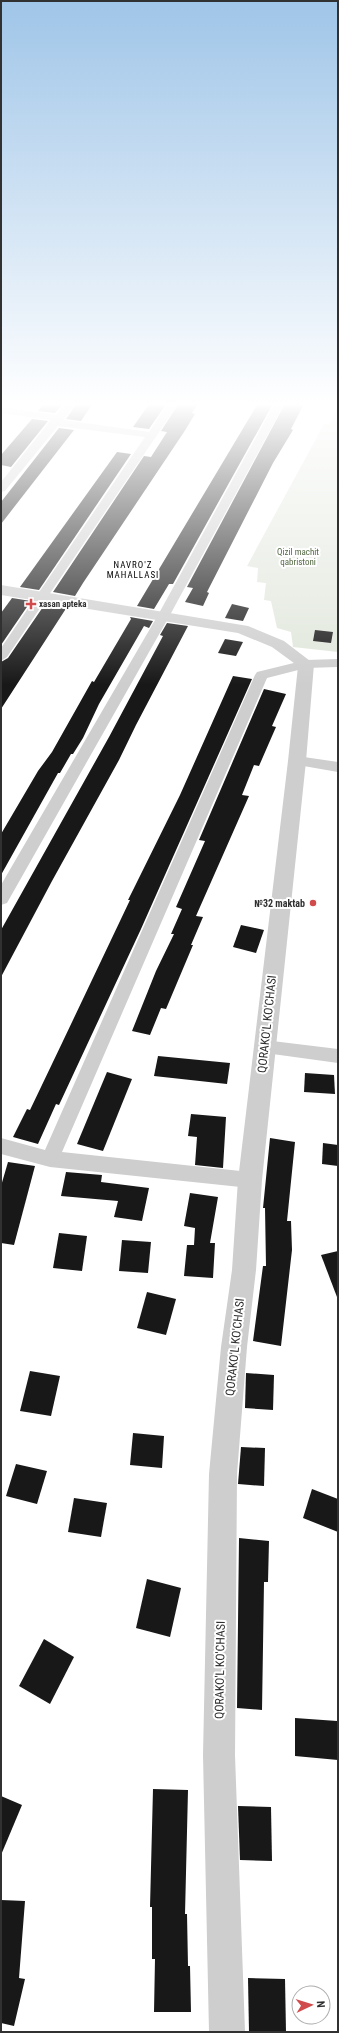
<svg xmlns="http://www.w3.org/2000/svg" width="339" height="2033" viewBox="0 0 339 2033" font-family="'Roboto Condensed',sans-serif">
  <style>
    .green { fill: #e1e7dc }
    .building { fill: #181818 }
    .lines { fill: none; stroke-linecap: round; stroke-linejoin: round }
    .minor { fill: #cecece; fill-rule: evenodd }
    .tertiary { fill: #cecece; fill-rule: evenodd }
    .poi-dot { fill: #d14b4d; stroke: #fff; stroke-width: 1.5 }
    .labels { text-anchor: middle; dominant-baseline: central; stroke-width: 4; stroke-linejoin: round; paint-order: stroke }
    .far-park-label { font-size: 9px; fill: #536843; stroke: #fff }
    .far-neighbourhood-label { font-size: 9px; letter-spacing: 1px; fill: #000; stroke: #fff }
    .far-poi-label { font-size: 9px; font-weight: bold; fill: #313131; stroke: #fff; text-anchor: start }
    .poi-label { font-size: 10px; font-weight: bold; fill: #313131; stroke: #fff; text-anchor: end }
    .near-street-label { font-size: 12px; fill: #313131; stroke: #fff }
  </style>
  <rect width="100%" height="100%" fill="#fff"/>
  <!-- green -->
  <polygon class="green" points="338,406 338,652 293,647 291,632 277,628 271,601 264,600 266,583 257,582 258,568 247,566 324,424 329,425"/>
  <!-- building -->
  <g class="building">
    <polygon points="79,400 95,400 81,421 66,419"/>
    <polygon points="152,400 169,400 149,429 133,427"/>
    <polygon points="181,400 200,400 192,413 195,414 184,432 83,583 75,596 53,592 144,456 151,457 167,432 161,431"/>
    <polygon points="260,400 275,400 173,584 169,584 154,609 137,606"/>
    <polygon points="287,400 306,400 291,429 293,430 273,463 207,592 209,593 203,606 185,602 193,588 187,587"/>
    <polygon points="46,401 64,403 55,413 38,411"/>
    <polygon points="32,419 48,421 11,467 1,465 1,455"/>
    <polygon points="59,428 74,430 1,524 1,502"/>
    <polygon points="117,452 131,454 39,590 20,587"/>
    <polygon points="12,598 31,601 1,645 1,613"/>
    <polygon points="45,604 67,607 1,709 1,662 8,658"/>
    <polygon points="232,604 249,608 243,621 225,618"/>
    <polygon points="130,617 153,621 149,628 144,626 99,704 83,738 73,754 71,754 60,773 58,773 1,875 1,834 38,771 52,752 92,681 94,682 131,619"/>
    <polygon points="167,623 188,626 136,725 119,760 52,881 1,977 1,930 109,737 163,636 160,635"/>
    <polygon points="315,630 333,632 331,643 313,641"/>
    <polygon points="225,639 243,642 236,656 218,653"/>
    <polygon points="233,676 252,679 141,929 59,1105 56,1104 38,1144 13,1137 27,1109 30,1110 63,1041 130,900 128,900 135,886 180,795"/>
    <polygon points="264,689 286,694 272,726 276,727 269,743 259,766 254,765 242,795 249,796 196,916 203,917 191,945 193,945 166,1009 161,1008 150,1035 132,1031 156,971 174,934 171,934 182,909 176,907 205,841 199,840"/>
    <polygon points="241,925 264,930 256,953 233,947"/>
    <polygon points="158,1056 230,1063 227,1084 154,1076"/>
    <polygon points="107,1072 132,1079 103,1151 77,1144"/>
    <polygon points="305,1073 334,1075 335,1094 304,1092"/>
    <polygon points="191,1114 226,1117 223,1168 195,1165 197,1137 188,1136"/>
    <polygon points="270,1138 295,1142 287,1221 291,1221 292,1250 281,1346 253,1341 263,1266 266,1266 265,1208 263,1208"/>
    <polygon points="323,1143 338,1145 338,1166 322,1164"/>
    <polygon points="8,1162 35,1166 14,1245 1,1243 1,1186"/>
    <polygon points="66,1172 102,1175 101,1182 149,1188 142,1221 114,1217 118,1201 61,1196"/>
    <polygon points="190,1193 218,1197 210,1243 215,1243 213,1278 184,1276 187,1245 194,1245 195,1228 184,1226"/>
    <polygon points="59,1233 87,1236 82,1271 53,1268"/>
    <polygon points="122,1240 151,1242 148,1273 119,1271"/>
    <polygon points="338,1251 338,1297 337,1297 321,1255"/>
    <polygon points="147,1292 176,1299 166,1335 137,1328"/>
    <polygon points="30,1371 60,1376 51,1416 20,1411"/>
    <polygon points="246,1373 274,1375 273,1410 245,1408"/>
    <polygon points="133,1433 164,1436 162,1468 130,1465"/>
    <polygon points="241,1447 265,1448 264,1486 238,1484"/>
    <polygon points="16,1464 47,1471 37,1504 6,1496"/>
    <polygon points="312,1489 338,1499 338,1532 303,1518"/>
    <polygon points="74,1498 107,1503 101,1537 68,1532"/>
    <polygon points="239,1538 269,1541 268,1582 264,1582 262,1710 237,1708"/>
    <polygon points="147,1579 181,1588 170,1637 136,1628"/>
    <polygon points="44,1639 74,1657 50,1704 19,1686"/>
    <polygon points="295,1718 337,1721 338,1760 295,1756"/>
    <polygon points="153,1789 188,1790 185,1914 187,1914 188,1966 190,1966 191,2012 154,2012 155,1959 152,1959 152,1907 150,1907"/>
    <polygon points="1,1796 22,1805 1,1855"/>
    <polygon points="238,1806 271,1807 272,1861 240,1860"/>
    <polygon points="1,1900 25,1901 19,1978 25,1979 14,2026 1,2023"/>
    <polygon points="248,1978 285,1979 286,2032 249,2032"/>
  </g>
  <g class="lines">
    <!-- minor -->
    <g class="minor">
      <polygon points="68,401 78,401 63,420 149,432 170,401 180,401 7,657 1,661 1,648 145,437 58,426 5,491 1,492 1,482 51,420 1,413 1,407 56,415"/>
      <polygon points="276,401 286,401 170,615 7,903 1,905 1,885 158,615"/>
      <polygon points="338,659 338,667 306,668 267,678 62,1152 250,1172 257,1174 259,1180 257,1186 250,1188 50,1167 1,1154 1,1138 45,1150 255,675 257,672 306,660"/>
      <polygon points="297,756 338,762 338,772 292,764 290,761 292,758"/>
      <polygon points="264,1040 338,1049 338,1063 258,1052 255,1047 258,1042"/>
    </g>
    <!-- tertiary -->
    <polygon class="tertiary" points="1,585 248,626 284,641 314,664 306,761 262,1180 256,1270 247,1347 237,1474 235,1755 245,2032 209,2032 203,1755 209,1474 221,1347 232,1270 238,1180 288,761 298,666 272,647 238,633 1,595"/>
  </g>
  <!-- sky -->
  <linearGradient id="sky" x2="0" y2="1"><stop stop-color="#9fc5e8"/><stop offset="0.59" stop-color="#fff"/><stop offset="1" stop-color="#fff" stop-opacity="0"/></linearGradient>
  <rect width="339" height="685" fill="url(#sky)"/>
  <!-- markers -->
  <g class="poi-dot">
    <path d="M29 598h4v4h4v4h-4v4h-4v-4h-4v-4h4z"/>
    <circle cx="313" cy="903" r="4"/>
  </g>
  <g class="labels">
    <!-- far-park labels -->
    <g class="far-park-label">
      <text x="298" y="552">Qizil machit<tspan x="298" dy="10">qabristoni</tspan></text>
    </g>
    <!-- far-neighbourhood labels -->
    <g class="far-neighbourhood-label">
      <text x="133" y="565">NAVRO'Z<tspan x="133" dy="10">MAHALLASI</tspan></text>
    </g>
    <!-- far-poi labels -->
    <g class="far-poi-label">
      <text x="39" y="604">xasan apteka</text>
    </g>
    <!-- poi labels -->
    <g class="poi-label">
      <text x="305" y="903">№32 maktab</text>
    </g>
    <!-- near-street labels -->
    <g class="near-street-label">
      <text transform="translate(267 1024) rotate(-84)">QORAKO'L KO'CHASI</text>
      <text transform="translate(235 1347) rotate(-84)">QORAKO'L KO'CHASI</text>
      <text transform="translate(220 1670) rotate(-89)">QORAKO'L KO'CHASI</text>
    </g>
  </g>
  <!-- border -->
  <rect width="339" height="2033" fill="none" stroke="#313131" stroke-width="4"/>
  <!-- north arrow -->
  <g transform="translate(311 2005) rotate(86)"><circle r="19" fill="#ffffff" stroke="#adadad"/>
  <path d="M0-3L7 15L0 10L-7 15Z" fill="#d14b4d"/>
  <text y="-6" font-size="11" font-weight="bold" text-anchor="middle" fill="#313131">N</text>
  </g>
</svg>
